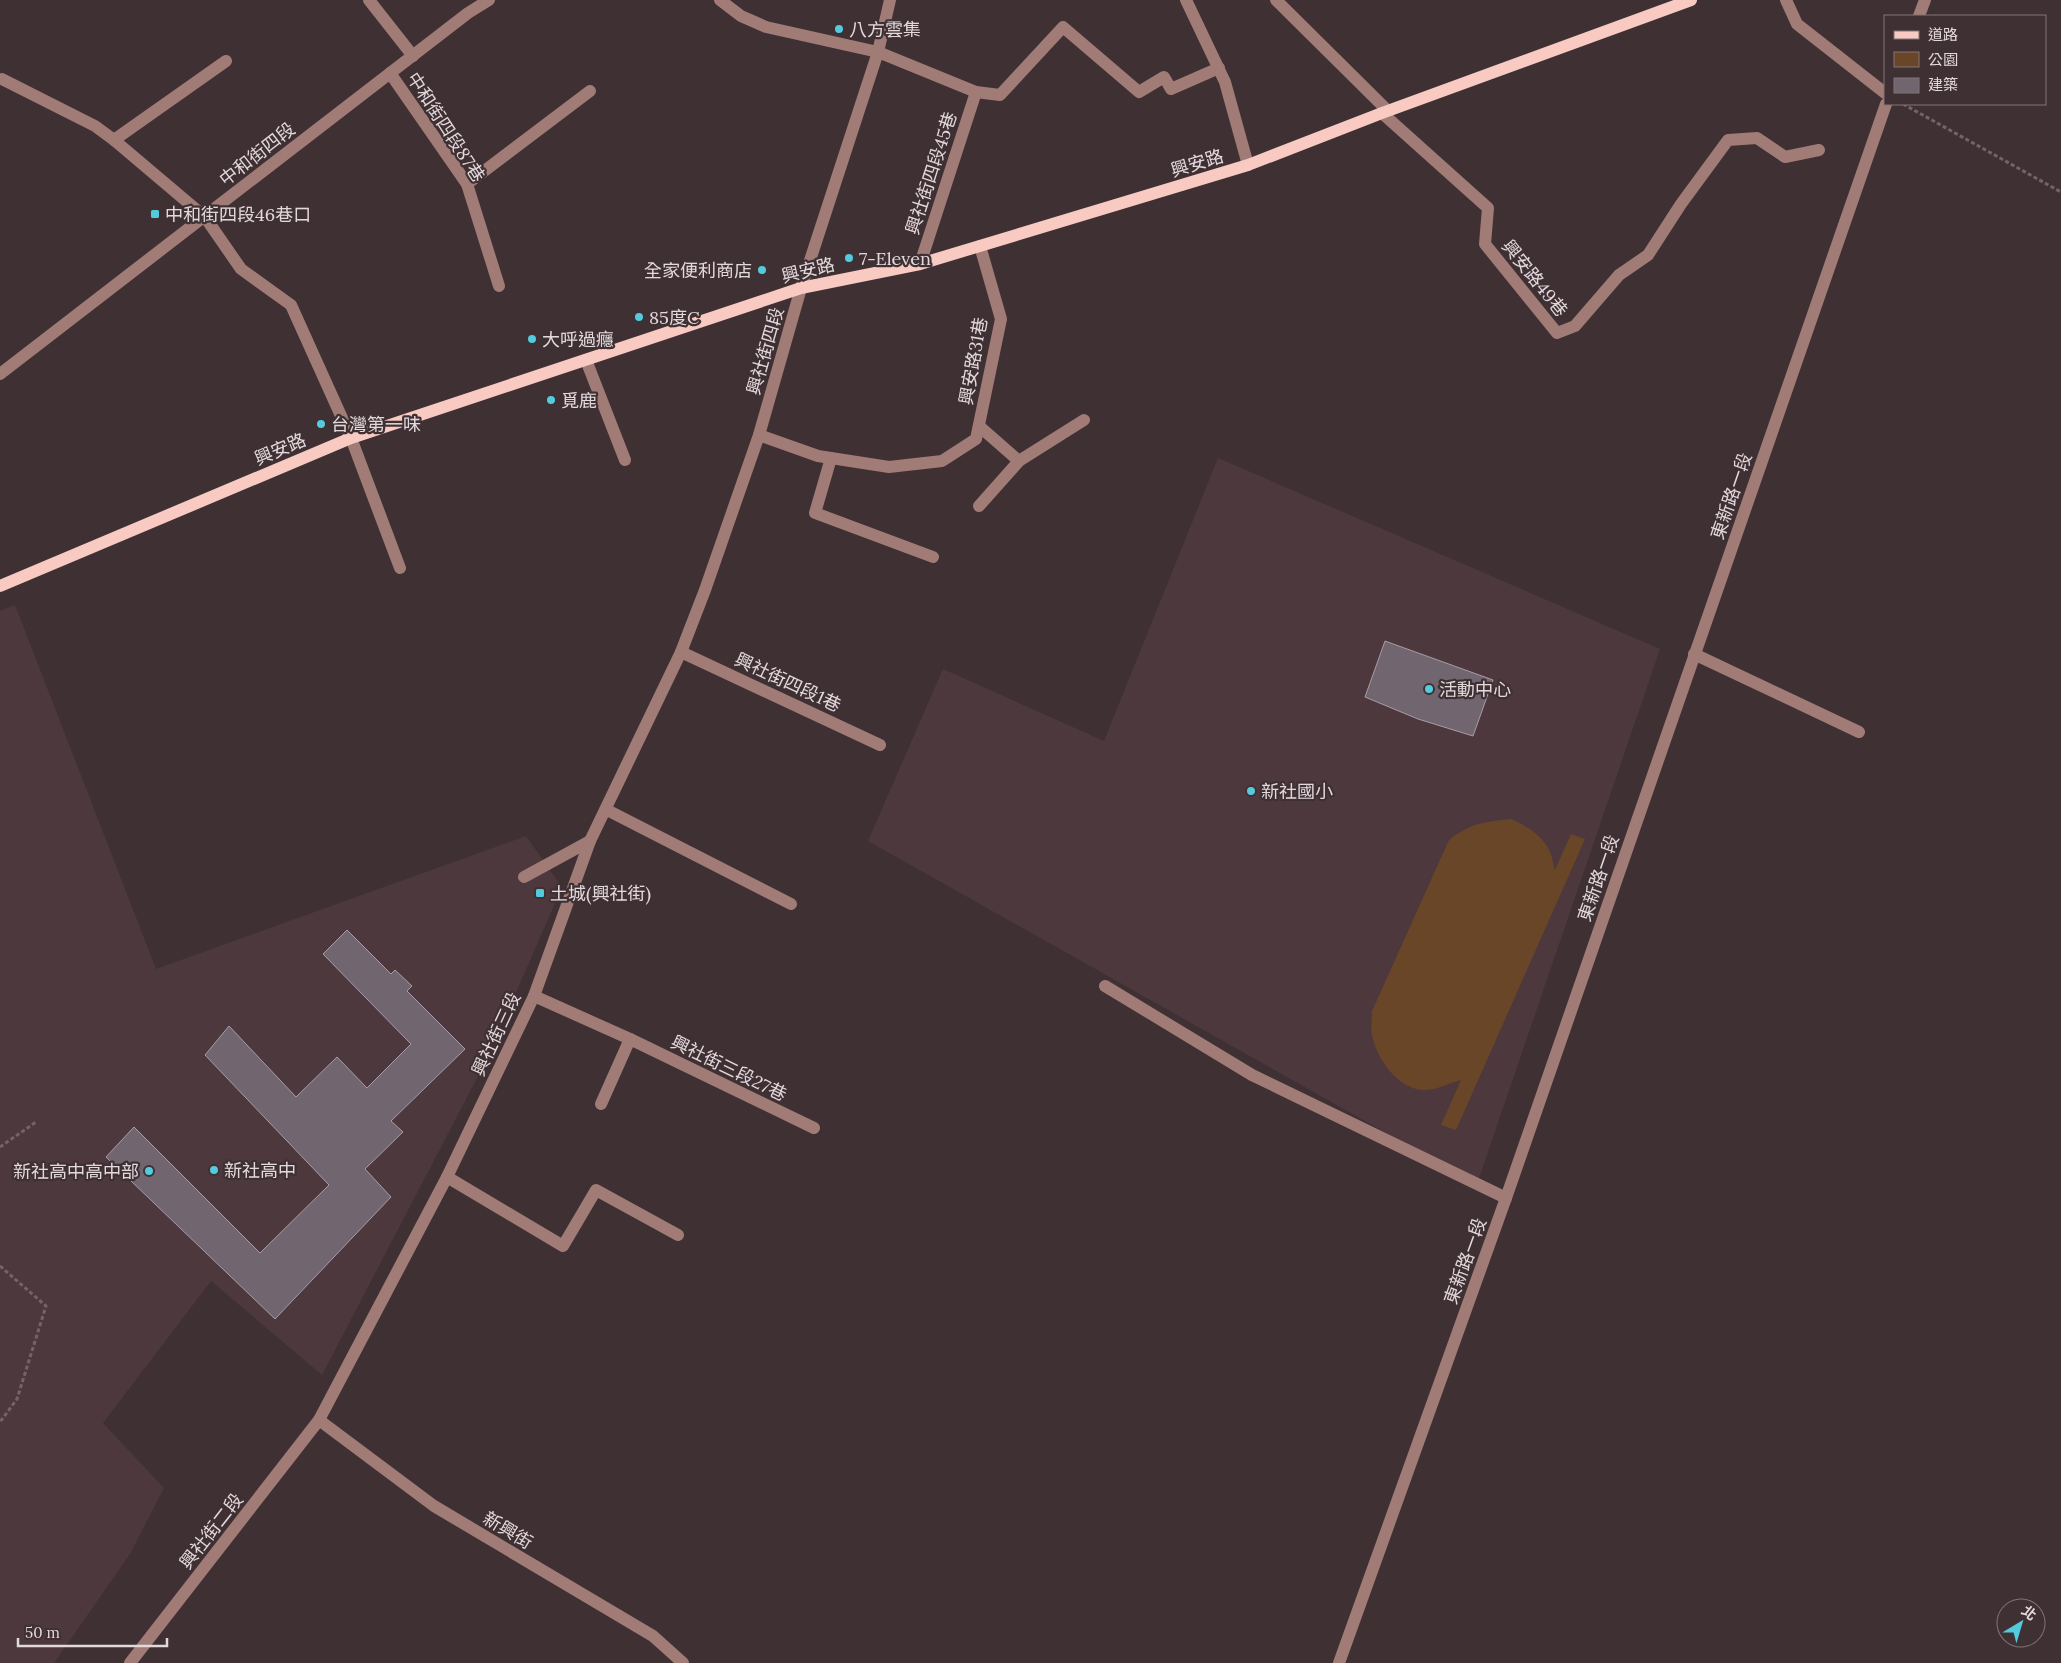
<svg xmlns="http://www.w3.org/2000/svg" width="2061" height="1663" viewBox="0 0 2061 1663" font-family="Lora,'Noto Sans TC',serif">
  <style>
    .built { fill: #4d383e }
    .green { fill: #6a4628 }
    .building { fill: #716570; stroke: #a99ca8 }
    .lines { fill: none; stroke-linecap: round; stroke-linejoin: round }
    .path { stroke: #726568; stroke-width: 3; stroke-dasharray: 4 2.5; stroke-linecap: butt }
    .minor { stroke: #a17b75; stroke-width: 12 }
    .major { stroke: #f8cac2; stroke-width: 12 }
    .poi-dot { fill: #54cadd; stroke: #3f3034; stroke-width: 2 }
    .labels { text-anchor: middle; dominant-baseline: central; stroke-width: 4.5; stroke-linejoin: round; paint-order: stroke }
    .poi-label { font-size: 18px; fill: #e3d9dc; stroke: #3f3034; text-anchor: start }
    .street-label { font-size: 18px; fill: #e3d9dc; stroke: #3f3034 }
  </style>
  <rect width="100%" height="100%" fill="#3f3034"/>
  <!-- built -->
  <g class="built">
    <polygon points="1218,458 1660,649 1477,1184 868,841 943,669 1104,741"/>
    <polygon points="15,605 156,969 526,836 562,887 487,1059 322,1375 211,1281 103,1423 164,1488 130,1554 54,1663 0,1663 0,611"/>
  </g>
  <!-- green -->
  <path class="green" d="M1511 819C1525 825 1540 834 1548 848 1552 854 1553 863 1555 870L1571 834 1585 839 1456 1130 1441 1125 1461 1080C1449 1083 1435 1091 1422 1090 1398 1088 1378 1060 1373 1039 1370 1030 1372 1020 1372 1011L1449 840C1471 823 1484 822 1511 819Z"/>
  <!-- building -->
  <g class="building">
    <polygon points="1385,641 1493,680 1473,736 1418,719 1365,697"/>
    <polygon points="347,930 391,974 395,970 412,986 407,991 465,1049 391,1121 403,1132 365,1169 391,1197 275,1319 106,1157 134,1127 260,1253 329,1185 205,1055 229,1026 296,1097 337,1057 367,1088 411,1044 323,954"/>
  </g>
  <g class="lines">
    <!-- path -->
    <g class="path">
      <polyline points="1903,104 2061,192"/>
      <polyline points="0,1147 36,1122"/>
      <polyline points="0,1266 46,1306 17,1399 0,1422"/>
    </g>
    <!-- minor -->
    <g class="minor">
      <polyline points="369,0 413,56"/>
      <polyline points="720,0 741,16 766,27 878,52 976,92 1000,95 1063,27 1139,92 1164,77 1171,89 1219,68"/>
      <polyline points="1186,0 1225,82 1248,165"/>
      <polyline points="1276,0 1388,111"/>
      <polyline points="1786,0 1797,24 1885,93"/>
      <polyline points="1919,16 1925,0"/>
      <polyline points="390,73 467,184 499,286"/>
      <polyline points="2,79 95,126 114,140 205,217 241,269 291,305 351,438 400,568"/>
      <polyline points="1382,113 1488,208 1485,244 1557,333 1575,326 1619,275 1648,255 1681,204 1728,140 1757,138 1785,157 1819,150"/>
      <polyline points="114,140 226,61"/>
      <polyline points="467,184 590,91"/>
      <polyline points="920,264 976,92"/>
      <polyline points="586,360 625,460"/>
      <polyline points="0,374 468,13 489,0"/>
      <polyline points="979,426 1019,461"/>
      <polyline points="759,435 818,456 831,458 815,513 933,557"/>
      <polyline points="831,458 889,467 942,461 976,439 1001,319 980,246"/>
      <polyline points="979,506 1019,461 1084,420"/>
      <polyline points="681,652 880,745"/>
      <polyline points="1694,654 1859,732"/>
      <polyline points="607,810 791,904"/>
      <polyline points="524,877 590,841"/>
      <polyline points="1105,986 1252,1075 1506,1198"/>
      <polyline points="534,996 630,1039 814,1128"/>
      <polyline points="601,1104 630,1039"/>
      <polyline points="447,1177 563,1246 596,1190 678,1235"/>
      <polyline points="319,1420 434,1506 653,1636 683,1663"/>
      <polyline points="130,1663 319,1420 447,1177 534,996 590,841 681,652 705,590 759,435 801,288 878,52 890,0"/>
      <polyline points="1339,1663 1506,1198 1886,104"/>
    </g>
    <!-- major -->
    <polyline class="major" points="0,586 351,438 801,288 920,264 1248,165 1382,113 1691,0"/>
  </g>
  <!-- markers -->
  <g class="poi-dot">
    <circle cx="839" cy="29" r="5"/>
    <rect x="150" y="209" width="10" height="10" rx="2.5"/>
    <circle cx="849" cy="258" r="5"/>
    <circle cx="762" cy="270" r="5"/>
    <circle cx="639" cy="317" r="5"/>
    <circle cx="532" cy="339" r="5"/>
    <circle cx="551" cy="400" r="5"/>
    <circle cx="321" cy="424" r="5"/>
    <circle cx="1429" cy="689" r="5"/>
    <circle cx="1251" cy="791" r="5"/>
    <rect x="535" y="888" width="10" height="10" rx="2.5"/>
    <circle cx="214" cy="1170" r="5"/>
    <circle cx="149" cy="1171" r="5"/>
  </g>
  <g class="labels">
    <!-- poi labels -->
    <g class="poi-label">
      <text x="849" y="29">八方雲集</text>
      <text x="165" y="214">中和街四段46巷口</text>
      <text x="859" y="258">7-Eleven</text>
      <text x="752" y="270" text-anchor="end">全家便利商店</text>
      <text x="649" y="317">85度C</text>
      <text x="542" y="339">大呼過癮</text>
      <text x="561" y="400">覓鹿</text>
      <text x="331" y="424">台灣第一味</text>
      <text x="1439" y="689">活動中心</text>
      <text x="1261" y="791">新社國小</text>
      <text x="550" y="893">土城(興社街)</text>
      <text x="224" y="1170">新社高中</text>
      <text x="139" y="1171" text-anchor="end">新社高中高中部</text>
    </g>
    <!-- street labels -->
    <g class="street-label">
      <text transform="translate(446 127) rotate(57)">中和街四段87巷</text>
      <text transform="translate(257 154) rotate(-38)">中和街四段</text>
      <text transform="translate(1197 163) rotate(-17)">興安路</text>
      <text transform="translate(931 173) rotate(-72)">興社街四段45巷</text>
      <text transform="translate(808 270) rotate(-14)">興安路</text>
      <text transform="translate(1535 278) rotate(51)">興安路49巷</text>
      <text transform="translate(765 351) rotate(-74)">興社街四段</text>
      <text transform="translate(973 361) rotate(-80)">興安路31巷</text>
      <text transform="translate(280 449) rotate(-23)">興安路</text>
      <text transform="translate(1731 496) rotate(-71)">東新路一段</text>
      <text transform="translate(788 682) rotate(25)">興社街四段1巷</text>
      <text transform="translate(1598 878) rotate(-71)">東新路一段</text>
      <text transform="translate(496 1034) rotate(-65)">興社街三段</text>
      <text transform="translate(729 1068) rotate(26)">興社街三段27巷</text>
      <text transform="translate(1465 1261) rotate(-70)">東新路一段</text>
      <text transform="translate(508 1530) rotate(31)">新興街</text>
      <text transform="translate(211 1531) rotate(-52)">興社街二段</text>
    </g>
  </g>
  <!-- legend -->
  <rect x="1884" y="15" width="162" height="90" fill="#3f3034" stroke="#817477"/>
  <rect x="1894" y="31" width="25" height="8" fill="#f8cac2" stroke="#817477"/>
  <text x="1928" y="40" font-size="15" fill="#e3d9dc">道路</text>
  <rect x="1894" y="52" width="25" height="15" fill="#6a4628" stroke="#817477"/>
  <text x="1928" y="65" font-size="15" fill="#e3d9dc">公園</text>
  <rect x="1894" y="78" width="25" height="15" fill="#716570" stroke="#817477"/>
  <text x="1928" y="90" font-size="15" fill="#e3d9dc">建築</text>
  <!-- north arrow -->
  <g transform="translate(2021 1623) rotate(38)"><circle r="24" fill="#3f3034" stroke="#817477"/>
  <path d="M0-4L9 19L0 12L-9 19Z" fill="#54cadd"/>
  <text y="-8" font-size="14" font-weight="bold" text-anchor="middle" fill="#e3d9dc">北</text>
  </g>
  <!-- scale -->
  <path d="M18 1638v8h149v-8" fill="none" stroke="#e3d9dc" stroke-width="2.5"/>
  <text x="25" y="1638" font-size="15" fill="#e3d9dc" stroke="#3f3034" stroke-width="4" paint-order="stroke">50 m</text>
</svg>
